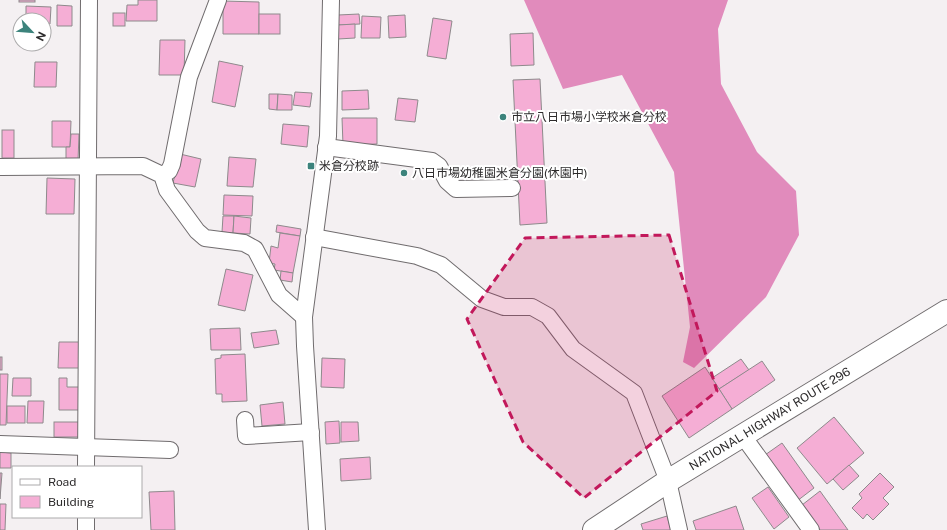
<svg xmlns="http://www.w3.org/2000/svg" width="947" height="530" viewBox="0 0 947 530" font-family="'Public Sans','Noto Sans JP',sans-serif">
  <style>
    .forest { fill: #e18bbc }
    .building { fill: #f5aed5; stroke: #8e8a8c }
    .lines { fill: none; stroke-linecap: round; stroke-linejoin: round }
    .minor-casing { stroke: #706c6e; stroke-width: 18 }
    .highway-casing { stroke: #706c6e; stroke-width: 24 }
    .minor { stroke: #fff; stroke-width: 16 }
    .highway { stroke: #fff; stroke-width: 22 }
    .marked { fill: #c2185b; fill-opacity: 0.2; stroke: #c2185b; stroke-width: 3; stroke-dasharray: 8 5; stroke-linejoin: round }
    .poi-dot { fill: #3c837c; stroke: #fff; stroke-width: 1.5 }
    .labels { text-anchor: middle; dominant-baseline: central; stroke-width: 4; stroke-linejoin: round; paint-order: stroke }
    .poi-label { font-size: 12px; fill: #2d2b2c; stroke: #fff; text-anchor: start }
    .street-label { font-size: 12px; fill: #2d2b2c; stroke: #fff }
  </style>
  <rect width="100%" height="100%" fill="#f4f0f2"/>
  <!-- forest -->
  <polygon class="forest" points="524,0 728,0 718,29 721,84 757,152 796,191 799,235 766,297 694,368 683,362 690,327 674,172 622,75 563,89"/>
  <!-- building -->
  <g class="building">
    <rect x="19" y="0" width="16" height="2"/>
    <polygon points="138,0 157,0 157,21 126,21 127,5 138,5"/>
    <polygon points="223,1 259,2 259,34 223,34"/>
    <polygon points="57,5 72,6 72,26 57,26"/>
    <polygon points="26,6 51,7 50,24 44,24 44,20 26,20"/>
    <rect x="113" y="13" width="12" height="13"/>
    <rect x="259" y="14" width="21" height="20"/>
    <polygon points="359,14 360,24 338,25 338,15"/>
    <polygon points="405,15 406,37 389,38 388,16"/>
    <polygon points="362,16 381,17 380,38 361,38"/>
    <polygon points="433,18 452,21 446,59 427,56"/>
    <polygon points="355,24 355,38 338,39 338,25"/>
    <polygon points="533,33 534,65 511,66 510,34"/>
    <polygon points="160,40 185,40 184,75 159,75"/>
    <polygon points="219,61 243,66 235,107 212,102"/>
    <polygon points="35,62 57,62 56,87 34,87"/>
    <polygon points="540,79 547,223 520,225 513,80"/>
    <polygon points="368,90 369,109 342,110 342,91"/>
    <polygon points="295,92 312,93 310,107 293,105"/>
    <polygon points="269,94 278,94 277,110 269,109"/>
    <polygon points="278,94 292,95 292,110 277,110"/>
    <polygon points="398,98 418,100 415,122 395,120"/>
    <polygon points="342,118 377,118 377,144 343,145"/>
    <polygon points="52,121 71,121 70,147 52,147"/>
    <polygon points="283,124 309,126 307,147 281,144"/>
    <rect x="2" y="130" width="12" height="28"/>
    <polygon points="71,134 79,134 78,161 66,160 66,147 70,147"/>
    <polygon points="180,154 201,159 195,187 173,183"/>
    <polygon points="229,157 256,159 253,187 227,186"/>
    <polygon points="47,178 75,179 74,214 46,214"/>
    <polygon points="224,195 253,196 252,216 223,215"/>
    <polygon points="223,216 234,216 233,233 222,232"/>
    <polygon points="234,216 251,218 250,234 233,233"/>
    <polygon points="277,225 301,229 300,236 276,232"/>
    <polygon points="280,233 300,236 293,273 274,270 275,264 269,263 271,246 278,248"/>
    <polygon points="226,269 253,275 245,311 218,305"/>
    <polygon points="281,271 293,273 292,282 280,280"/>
    <polygon points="240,328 241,350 211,350 210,329"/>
    <polygon points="276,330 279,344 254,348 251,333"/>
    <polygon points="59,342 80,342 80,368 58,368"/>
    <polygon points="245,354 247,401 222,402 222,394 216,394 215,359 221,358 221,355"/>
    <rect x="0" y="357" width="2" height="13"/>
    <polygon points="322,358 345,359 344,388 321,387"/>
    <polygon points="741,359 749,370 719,389 712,378"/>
    <polygon points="762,361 775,380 732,409 719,389"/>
    <polygon points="705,367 732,409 689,438 662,396"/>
    <polygon points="0,374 8,374 6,425 0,425"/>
    <polygon points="13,378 31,378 31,396 12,396"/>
    <polygon points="59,378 67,378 67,387 81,387 80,410 59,410"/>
    <polygon points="28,401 44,401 43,423 27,423"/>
    <polygon points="283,402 285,424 262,426 260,405"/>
    <rect x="7" y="406" width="18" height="17"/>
    <polygon points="834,417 864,453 827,484 797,448"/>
    <polygon points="339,421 340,443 326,444 325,422"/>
    <rect x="54" y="422" width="26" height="15"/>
    <polygon points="341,422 358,422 359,441 341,442"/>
    <polygon points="782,443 814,488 797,501 765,455"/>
    <polygon points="0,452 11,453 11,468 0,468"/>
    <polygon points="370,457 371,479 341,481 340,459"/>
    <polygon points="849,465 859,476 843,490 833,479"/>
    <polygon points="0,473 2,473 0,499"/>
    <polygon points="880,473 894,487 883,498 889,504 873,520 867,514 863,519 852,508 862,498 859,494"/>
    <polygon points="768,487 789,517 774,529 752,498"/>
    <polygon points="174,491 175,530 151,530 149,492"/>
    <polygon points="820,491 848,530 820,530 802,505"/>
    <polygon points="0,504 6,504 5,530 0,530"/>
    <polygon points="736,506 744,530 696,530 693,521"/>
    <polygon points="667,516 671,530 643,530 641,524"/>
  </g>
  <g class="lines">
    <!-- minor casing -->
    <g class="minor-casing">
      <g id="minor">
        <polyline points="326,147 432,161 439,166 447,181 456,189 512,188"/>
        <polyline points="0,167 143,166 162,175 167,190 197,231 205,238 244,243 255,249 279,295 304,317"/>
        <polyline points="162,175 169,171 172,164 189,77 218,0"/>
        <polyline points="314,237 417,256 441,265 482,299 504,307 532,307 548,316 573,349 634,393 668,481 679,530"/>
        <polyline points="245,420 246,436 311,432"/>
        <polyline points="743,436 811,530"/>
        <polyline points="0,444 170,450"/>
        <polyline points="86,467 89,0"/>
        <polyline points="86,517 86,530"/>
        <polyline points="317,530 305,346 304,317 328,136 331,0"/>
      </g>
    </g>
    <!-- highway casing -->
    <g class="highway-casing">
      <g id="highway">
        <path id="s1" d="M594 530 668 481 947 311"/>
      </g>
    </g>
    <!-- minor -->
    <use href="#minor" class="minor"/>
    <!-- highway -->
    <use href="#highway" class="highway"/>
  </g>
  <!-- marked area -->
  <path class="marked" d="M669 235 717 391 584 498 523 442 467 319 525 238Z"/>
  <!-- markers -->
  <g class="poi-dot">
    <circle cx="503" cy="117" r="4"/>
    <rect x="307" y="162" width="8" height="8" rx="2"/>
    <circle cx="404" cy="173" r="4"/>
  </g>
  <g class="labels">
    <!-- poi labels -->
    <g class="poi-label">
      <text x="511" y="117">市立八日市場小学校米倉分校</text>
      <text x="319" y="166">米倉分校跡</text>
      <text x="412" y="173">八日市場幼稚園米倉分園(休園中)</text>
    </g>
    <!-- street labels -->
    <g class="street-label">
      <text stroke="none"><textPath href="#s1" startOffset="208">NATIONAL HIGHWAY ROUTE 296</textPath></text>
    </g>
  </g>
  <!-- legend -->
  <rect x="12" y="466" width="130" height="52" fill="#ffffff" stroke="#abaaab"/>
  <rect x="20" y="479" width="20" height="6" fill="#ffffff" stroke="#abaaab"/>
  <text x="48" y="486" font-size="12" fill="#2d2b2c">Road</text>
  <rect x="20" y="496" width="20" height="12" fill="#f5aed5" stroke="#abaaab"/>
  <text x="48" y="506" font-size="12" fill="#2d2b2c">Building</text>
  <!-- north arrow -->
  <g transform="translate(32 32) rotate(116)"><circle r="19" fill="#ffffff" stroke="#abaaab"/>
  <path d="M0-3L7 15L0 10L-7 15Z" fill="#3c837c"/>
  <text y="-6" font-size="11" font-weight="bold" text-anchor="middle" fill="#2d2b2c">N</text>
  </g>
</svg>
